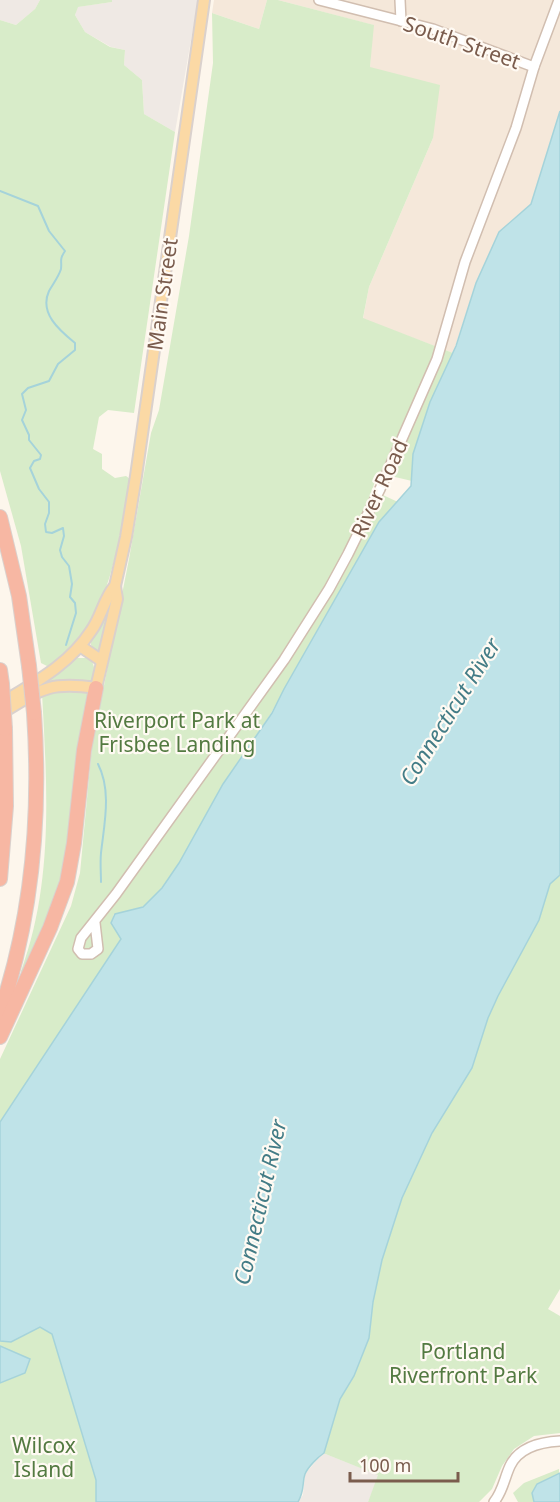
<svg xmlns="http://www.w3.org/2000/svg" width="560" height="1502" viewBox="0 0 560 1502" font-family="'Noto Sans',sans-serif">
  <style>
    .residential { fill: #f5e8da }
    .industrial { fill: #efe9e4 }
    .green { fill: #d8ecc9 }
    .water { fill: #bfe3e8; stroke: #a5d3da; stroke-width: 1.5 }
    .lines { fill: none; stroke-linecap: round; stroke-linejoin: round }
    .stream { stroke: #a5d3da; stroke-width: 2 }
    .minor-casing { stroke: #d1beb0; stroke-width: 12 }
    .major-casing { stroke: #dad1cd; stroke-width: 14 }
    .highway-casing { stroke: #dad1cd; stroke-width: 16 }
    .minor { stroke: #fff; stroke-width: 9 }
    .major { stroke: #fbd9a5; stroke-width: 10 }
    .highway { stroke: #f7b7a3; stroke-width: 14 }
    .highway-bridge-casing { stroke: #dad1cd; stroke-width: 16; stroke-linecap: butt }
    .highway-bridge { stroke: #f7b7a3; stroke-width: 14 }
    .labels { text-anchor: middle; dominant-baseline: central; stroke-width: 4.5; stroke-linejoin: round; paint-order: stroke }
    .street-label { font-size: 21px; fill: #7a5c4d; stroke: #fffaf3 }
    .park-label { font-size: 21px; fill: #537a41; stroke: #fffaf3 }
    .water-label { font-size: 22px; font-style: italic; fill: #437c86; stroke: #fffaf3 }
  </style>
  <rect width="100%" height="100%" fill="#fdf6ec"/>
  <!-- residential -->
  <g class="residential">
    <polygon points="214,0 267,0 259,29 212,13"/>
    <polygon points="278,0 560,0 560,111 531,204 499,232 476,283 453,353 363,319 369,287 433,138 370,67 373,25"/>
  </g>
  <!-- industrial -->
  <g class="industrial">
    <polygon points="0,0 40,0 35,9 16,25 0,20"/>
    <polygon points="112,0 198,0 175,132 144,114 142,80 124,65 125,50 111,47 85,32 75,15 77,7 112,2"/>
    <polygon points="323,1453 379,1475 368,1502 298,1502 303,1495 305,1474"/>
  </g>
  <!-- green -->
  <g class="green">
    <path d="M40 0H112V2L78 7 75 15 85 32 110 47 125 50 124 65 142 80 144 114 175 132 134 413 108 410 99 417 93 449 102 454V469L115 478 126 476 130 479C120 534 113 597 77 642 69 651 58 659 49 667L41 663 21 546 0 471V20L16 25 35 9Z"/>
    <path d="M267 0H278L374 25 370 67 440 85 433 138 369 287 363 318 453 353 430 402 413 454 412 481 378 473 372 490 398 502 379 522 284 689C267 725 243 752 222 786 200 823 179 878 145 905 138 911 124 912 114 914L111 923 121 939 0 1122V1059L71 906 80 873 92 746 129 559 151 433 159 410 189 236 213 63 212 13 259 29Z"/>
    <polygon points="113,596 100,652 95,651 91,645 91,639"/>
    <polygon points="77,658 86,658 92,661 96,673 91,681 79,683 69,680 41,685 41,683"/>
    <path d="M56 689 91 691 58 902 22 973 21 971C54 881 47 786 42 693Z"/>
    <polygon points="560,875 560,1289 548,1309 560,1316 560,1433 534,1436 514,1449 502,1466 492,1489 479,1502 368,1502 378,1475 323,1453 324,1453 340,1399 354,1376 369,1338 373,1302 382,1260 402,1198 432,1133 472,1068 488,1018 498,996 539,920 550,884"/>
    <polygon points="40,1327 52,1334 96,1480 96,1502 0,1502 0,1383 25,1373 30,1359 0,1346 0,1341 11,1342"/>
    <polygon points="559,1469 560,1502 518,1502 513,1493 524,1483"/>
  </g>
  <!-- water -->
  <g class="water">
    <path d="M560 111V875L550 884 539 920 498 996 488 1018 472 1068 432 1133 402 1198 382 1260 373 1302 369 1338 354 1376 340 1399 324 1453C318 1457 308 1467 305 1474 302 1482 305 1490 298 1502H96V1480L52 1334 40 1327 11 1342 0 1341V1122L121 939 111 923 115 914 143 907 162 888 179 863 223 784 272 713 284 689 379 522 411 486 413 454 430 402 456 346 476 283 499 232 531 204Z"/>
    <polygon points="0,1346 30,1359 25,1373 0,1383"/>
    <polygon points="560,1473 560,1502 534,1502 532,1493 537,1484"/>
  </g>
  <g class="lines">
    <!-- stream -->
    <g class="stream">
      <path d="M0 191 38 206 49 231 65 251C59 260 62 260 61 269 59 276 53 284 49 291 39 313 59 330 75 343V350L58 364 49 381 28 388 22 394 26 410 22 420 29 435V440L41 455 40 459 34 461 30 468 39 489 49 502V513L45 524 46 532 52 533 63 528 64 536 60 550 62 557 69 566 72 584 70 597 75 603 76 613 66 645"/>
      <path d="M98 764C112 791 104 825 101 853 100 863 101 873 101 882"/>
    </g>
    <!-- minor casing -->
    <g class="minor-casing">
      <g id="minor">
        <polyline points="319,0 433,29 534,67"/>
        <polyline points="400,0 401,21"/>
        <polyline points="95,923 98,949 91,954 82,954 78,949 81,938 116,894 284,660 329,589 348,554 380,489 437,359 465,262 516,128 534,67 559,0"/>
        <path d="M494 1502C503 1491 504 1479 510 1466 519 1447 541 1442 560 1441"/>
      </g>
    </g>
    <!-- major casing -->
    <g class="major-casing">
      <g id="major">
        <polyline points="80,646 102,661"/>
        <path d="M0 704C34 683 69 665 91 631 101 618 104 598 115 586L126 537 136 476 204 0"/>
        <path d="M0 714C40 690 47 681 96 688L117 599 115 586"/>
      </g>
    </g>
    <!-- highway casing -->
    <g class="highway-casing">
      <g id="highway">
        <polyline points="0,517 19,596 29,666"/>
        <polyline points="0,670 2,684"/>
        <polyline points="0,879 6,806 5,729"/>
        <path d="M0 1013C33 915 41 815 34 713"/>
        <polyline points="0,1037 50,928 67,882 74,843 84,750 96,688"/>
      </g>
    </g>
    <!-- minor -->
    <use href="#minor" class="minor"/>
    <!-- major -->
    <use href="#major" class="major"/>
    <!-- highway -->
    <use href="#highway" class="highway"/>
    <!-- highway-bridge casing -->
    <g class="highway-bridge-casing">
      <g id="highway-bridge">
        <polyline points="29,666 34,713"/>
        <polyline points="2,684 5,729"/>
      </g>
    </g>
    <!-- highway-bridge -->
    <use href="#highway-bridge" class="highway-bridge"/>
  </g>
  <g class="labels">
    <!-- street labels -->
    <g class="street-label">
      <text transform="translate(462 42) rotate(19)">South Street</text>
      <text transform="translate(162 294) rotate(-82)">Main Street</text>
      <text transform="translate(379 488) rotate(-65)">River Road</text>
    </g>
    <!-- park labels -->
    <g class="park-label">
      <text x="177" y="720">Riverport Park at<tspan x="177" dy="24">Frisbee Landing</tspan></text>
      <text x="463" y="1351">Portland<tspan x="463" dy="24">Riverfront Park</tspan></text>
      <text x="44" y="1445">Wilcox<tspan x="44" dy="24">Island</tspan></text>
    </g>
    <!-- water labels -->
    <g class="water-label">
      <text transform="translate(449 711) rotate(-58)">Connecticut River</text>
      <text transform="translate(259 1202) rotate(-77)">Connecticut River</text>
    </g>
  </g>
  <!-- scale -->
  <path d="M350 1472v9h108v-9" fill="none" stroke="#7a5c4d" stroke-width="3"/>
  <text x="359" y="1472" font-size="18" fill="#7a5c4d" stroke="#fffaf3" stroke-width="4.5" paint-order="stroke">100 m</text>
</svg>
